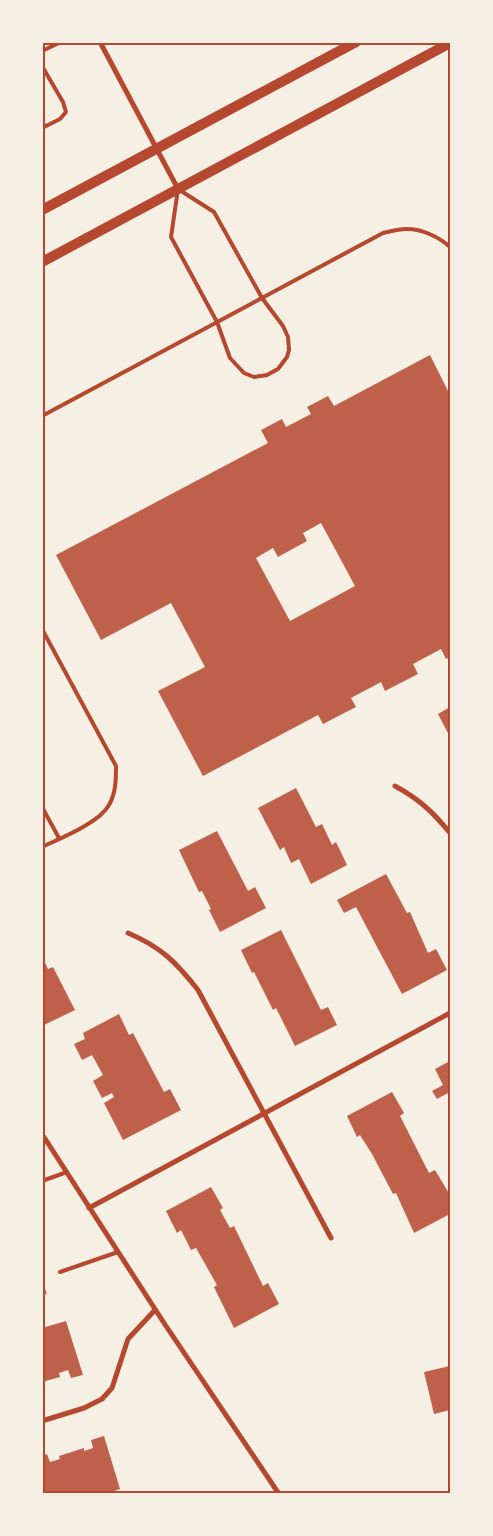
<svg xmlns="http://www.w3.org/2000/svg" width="493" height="1536" viewBox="0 0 493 1536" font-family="'Source Sans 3',sans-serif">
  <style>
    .building { fill: #bf614a; fill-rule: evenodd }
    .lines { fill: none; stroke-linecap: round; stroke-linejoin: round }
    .service { stroke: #b5482f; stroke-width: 4 }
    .minor { stroke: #b5482f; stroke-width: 5 }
    .secondary { stroke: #b5482f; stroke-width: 10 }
    .neatline { fill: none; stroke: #b5482f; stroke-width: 2 }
  </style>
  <rect width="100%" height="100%" fill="#f6efe4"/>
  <!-- building -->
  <g class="building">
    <path d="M430 355 450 395V657L446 659 441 649 413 664 418 674 385 691 381 682 351 698 356 707 323 724 318 715 203 776 158 691 205 667 171 603 101 640 56 555 268 443 261 430 282 419 286 427 311 414 307 407 328 396 334 406ZM321 523 355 586 290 621 256 558 273 548 278 557 307 541 303 533Z"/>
    <polygon points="450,707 450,737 438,714"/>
    <polygon points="296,788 316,827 322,824 332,845 336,842 347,865 311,884 299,859 291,863 284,847 280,850 258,808"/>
    <polygon points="217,831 248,891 255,887 266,908 220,932 209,910 211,909 202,891 199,892 179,850"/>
    <polygon points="386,874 407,913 410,912 428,953 436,949 447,970 402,994 356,907 344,913 337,900"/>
    <polygon points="281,930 321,1010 328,1007 337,1025 295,1046 276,1008 273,1010 254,972 252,973 241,950"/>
    <polygon points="42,956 48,969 53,967 75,1010 42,1026"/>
    <polygon points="119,1014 129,1035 133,1033 164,1092 170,1089 181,1110 123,1140 104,1103 114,1097 112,1093 102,1098 93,1081 103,1075 92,1055 82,1060 74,1044 85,1039 83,1033"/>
    <polygon points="450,1061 450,1098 448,1093 437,1099 432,1091 443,1085 435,1069"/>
    <polygon points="392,1092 404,1113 400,1116 429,1173 435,1170 450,1195 450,1214 414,1233 396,1193 393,1194 372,1154 360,1135 357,1137 347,1116"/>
    <polygon points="211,1187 223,1208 220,1210 230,1228 234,1226 263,1286 268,1283 279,1304 234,1328 214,1287 217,1285 196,1248 191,1250 181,1230 177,1233 166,1211"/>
    <polygon points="42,1281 47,1294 42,1295"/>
    <polygon points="66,1321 83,1375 71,1378 68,1370 59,1373 60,1377 42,1382 42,1328"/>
    <polygon points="450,1366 450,1410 434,1414 424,1372"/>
    <polygon points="104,1436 120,1489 106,1494 46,1494 42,1483 42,1456 47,1454 50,1462 60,1459 59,1456 84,1448 84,1451 93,1448 91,1440"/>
  </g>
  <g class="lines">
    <!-- service -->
    <g class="service">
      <polyline points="42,51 61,42"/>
      <polyline points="42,66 63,102 66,112 60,119 42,128"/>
      <polygon points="178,189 214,212 262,298 283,326 288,337 289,350 287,357 278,369 267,375 254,377 244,373 230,358 217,322 171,237"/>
      <path d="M42 416 383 233C391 231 399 229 407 229 422 229 439 237 450 247"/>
      <path d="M42 629 116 766C116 779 116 793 109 805 99 823 61 838 42 847"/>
      <polyline points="42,807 59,838"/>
      <polyline points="42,1181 67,1172"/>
      <polyline points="60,1272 118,1252"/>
    </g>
    <!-- minor -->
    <g class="minor">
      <polyline points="100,42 178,189"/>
      <path d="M395 786C419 799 433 812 450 833"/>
      <path d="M128 933C161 947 176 962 198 990L331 1238"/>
      <polyline points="42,1134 164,1323 279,1494"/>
      <polyline points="89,1208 450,1013"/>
      <polyline points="42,1421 84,1408 102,1399 112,1388 128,1339 155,1310"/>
    </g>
    <!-- secondary -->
    <g class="secondary">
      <polyline points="42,210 356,42"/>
      <polyline points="42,262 450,43"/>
    </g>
  </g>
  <!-- border -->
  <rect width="493" height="1536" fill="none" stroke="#f6efe4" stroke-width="88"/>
  <rect x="44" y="44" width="405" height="1448" class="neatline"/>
</svg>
